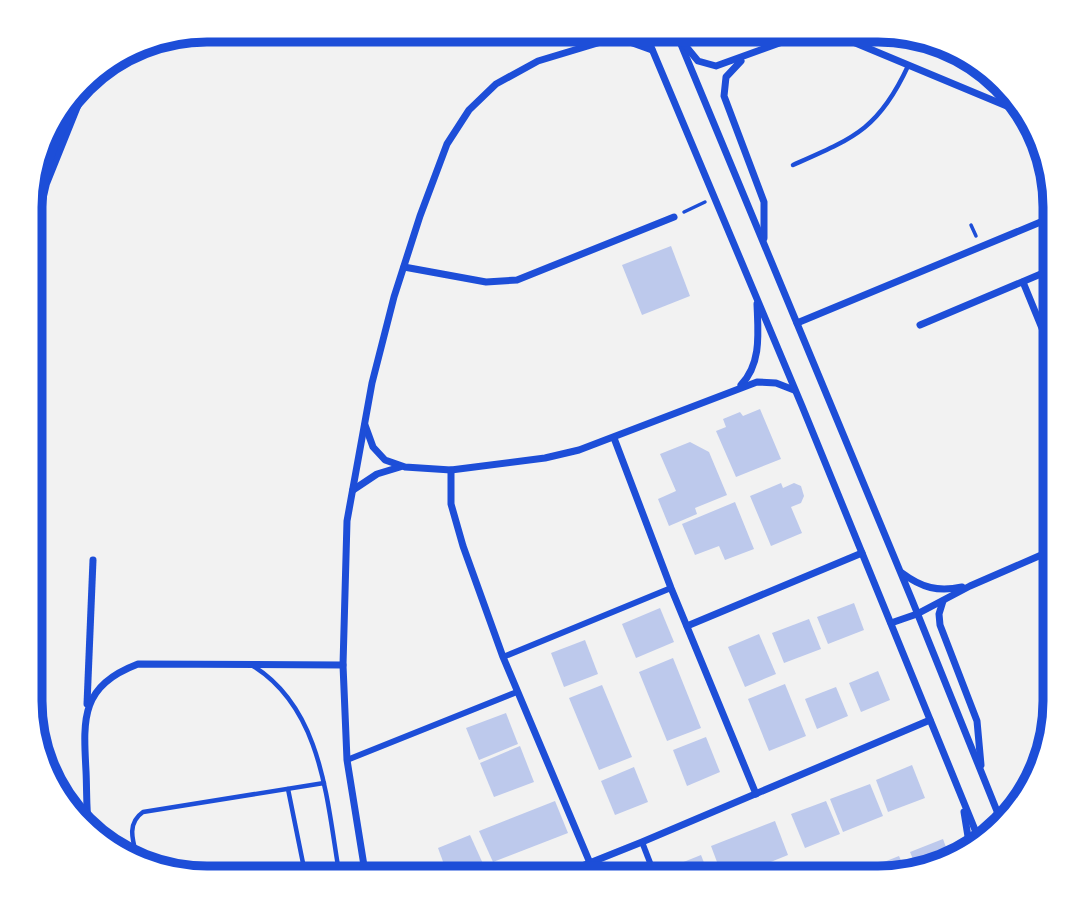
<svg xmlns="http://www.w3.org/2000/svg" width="1085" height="908" viewBox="0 0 1085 908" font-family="Arial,sans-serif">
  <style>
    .building { fill: #bdc9ec }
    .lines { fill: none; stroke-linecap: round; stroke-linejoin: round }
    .path { stroke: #1d4ed8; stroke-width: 3.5 }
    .service { stroke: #1d4ed8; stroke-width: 4.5 }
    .pedestrian { stroke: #1d4ed8; stroke-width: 6 }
    .minor { stroke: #1d4ed8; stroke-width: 7 }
    .primary { stroke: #1d4ed8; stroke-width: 14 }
    .rim { fill: none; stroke: #1d4ed8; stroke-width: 9 }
  </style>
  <rect width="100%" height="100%" fill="#f2f2f2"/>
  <!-- building -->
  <g class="building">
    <polygon points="671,246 690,296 642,315 622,265"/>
    <polygon points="760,409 781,459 736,477 716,431 726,427 723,419 740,412 743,416"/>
    <polygon points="690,442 709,452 727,495 695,508 697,514 669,526 658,499 676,491 660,454"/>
    <polygon points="781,483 783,488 794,483 801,486 804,496 801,503 791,507 802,533 771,546 750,496"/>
    <polygon points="735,502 754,549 725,560 719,546 695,555 682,524"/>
    <polygon points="854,603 864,630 828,644 817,617"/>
    <polygon points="660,608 674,642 636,658 622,624"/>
    <polygon points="809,619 821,649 784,663 772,633"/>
    <polygon points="759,634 776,674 745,687 728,647"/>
    <polygon points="585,640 598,674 564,687 551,653"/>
    <polygon points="673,658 701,728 667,741 639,672"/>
    <polygon points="878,671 890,700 861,712 849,683"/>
    <polygon points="785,684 806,736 769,751 748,699"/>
    <polygon points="602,685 632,757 599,770 569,698"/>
    <polygon points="836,687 848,716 817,729 805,699"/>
    <polygon points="506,713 518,744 479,760 466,728"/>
    <polygon points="706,737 720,772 687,786 673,750"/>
    <polygon points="520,746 534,782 494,797 480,763"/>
    <polygon points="912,765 925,798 888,812 876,780"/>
    <polygon points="634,767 648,802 615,815 601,781"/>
    <polygon points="870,784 883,816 843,832 830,799"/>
    <polygon points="555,801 568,833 493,862 479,831"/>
    <polygon points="826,801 840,834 805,848 791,814"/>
    <polygon points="775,821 788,855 731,878 723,878 711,846"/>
    <polygon points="470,835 484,866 455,878 449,878 438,848"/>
    <polygon points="943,839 951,861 946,865 918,871 910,852"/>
    <polygon points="701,855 710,878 663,878 661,871"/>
    <polygon points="899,856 907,874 889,878 870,878 866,869"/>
  </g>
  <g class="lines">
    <!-- path -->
    <g class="path">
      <polyline points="684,212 705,202"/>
      <polyline points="971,225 976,236"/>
    </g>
    <!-- service -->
    <g class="service">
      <path d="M793 165C854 138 879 129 908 66"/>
      <path d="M253 666C324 710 327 805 340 878"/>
      <polyline points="288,789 306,878"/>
      <path d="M139 865C135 846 124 825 143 812L324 783"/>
    </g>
    <!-- pedestrian -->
    <g class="pedestrian">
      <polyline points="503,657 671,588"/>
      <polyline points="347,760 517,692"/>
      <polyline points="642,842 656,878"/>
    </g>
    <!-- minor -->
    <g class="minor">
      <polyline points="644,30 802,406 980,842"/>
      <polyline points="675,30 912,600 1003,826"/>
      <polyline points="583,44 600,30"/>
      <polyline points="684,44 698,61 716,66 785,41 812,34 832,35 853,42 1028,115"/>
      <polyline points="741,61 726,77 724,96 764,202 764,238"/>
      <polyline points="404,267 486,282 517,280 674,217"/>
      <polyline points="1023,282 1055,360"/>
      <polyline points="797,323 1055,216"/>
      <polyline points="920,325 1055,268"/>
      <path d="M741 385C762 363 758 332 757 304"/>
      <polyline points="365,425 373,447 385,460 405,467 451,470 545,458 579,450 757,382 776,383 794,390"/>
      <polyline points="614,438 671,588 756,794"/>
      <polyline points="451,470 451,504 463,546 503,657 590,863"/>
      <polyline points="353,490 377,474 400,467"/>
      <path d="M902 573C922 588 938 592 962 587"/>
      <polyline points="943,601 939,614 940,625 977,721 981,765"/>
      <polyline points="891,623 917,614 970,586 1055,549"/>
      <polyline points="687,626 862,553"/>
      <polyline points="87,704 93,560"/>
      <polyline points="964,812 970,849"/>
      <path d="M89 831C86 811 87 791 86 771 83 717 81 686 138 664L343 665"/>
      <polyline points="366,878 347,760 343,665 347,521 372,383 394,297 420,216 447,144 469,110 496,84 538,61 601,42 627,41 652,50"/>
      <polyline points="552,878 642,842 930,720"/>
    </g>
    <!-- primary -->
    <polyline class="primary" points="31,234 43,183 84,81"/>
  </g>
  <!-- crop -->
  <path d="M0 0H1085V908H0ZM207 42H878A165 165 0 0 1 1043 207V701A165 165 0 0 1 878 866H207A165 165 0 0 1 42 701V207A165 165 0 0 1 207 42Z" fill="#fff" fill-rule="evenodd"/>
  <path class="rim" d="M207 42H878A165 165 0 0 1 1043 207V701A165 165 0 0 1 878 866H207A165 165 0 0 1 42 701V207A165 165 0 0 1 207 42Z"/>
</svg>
